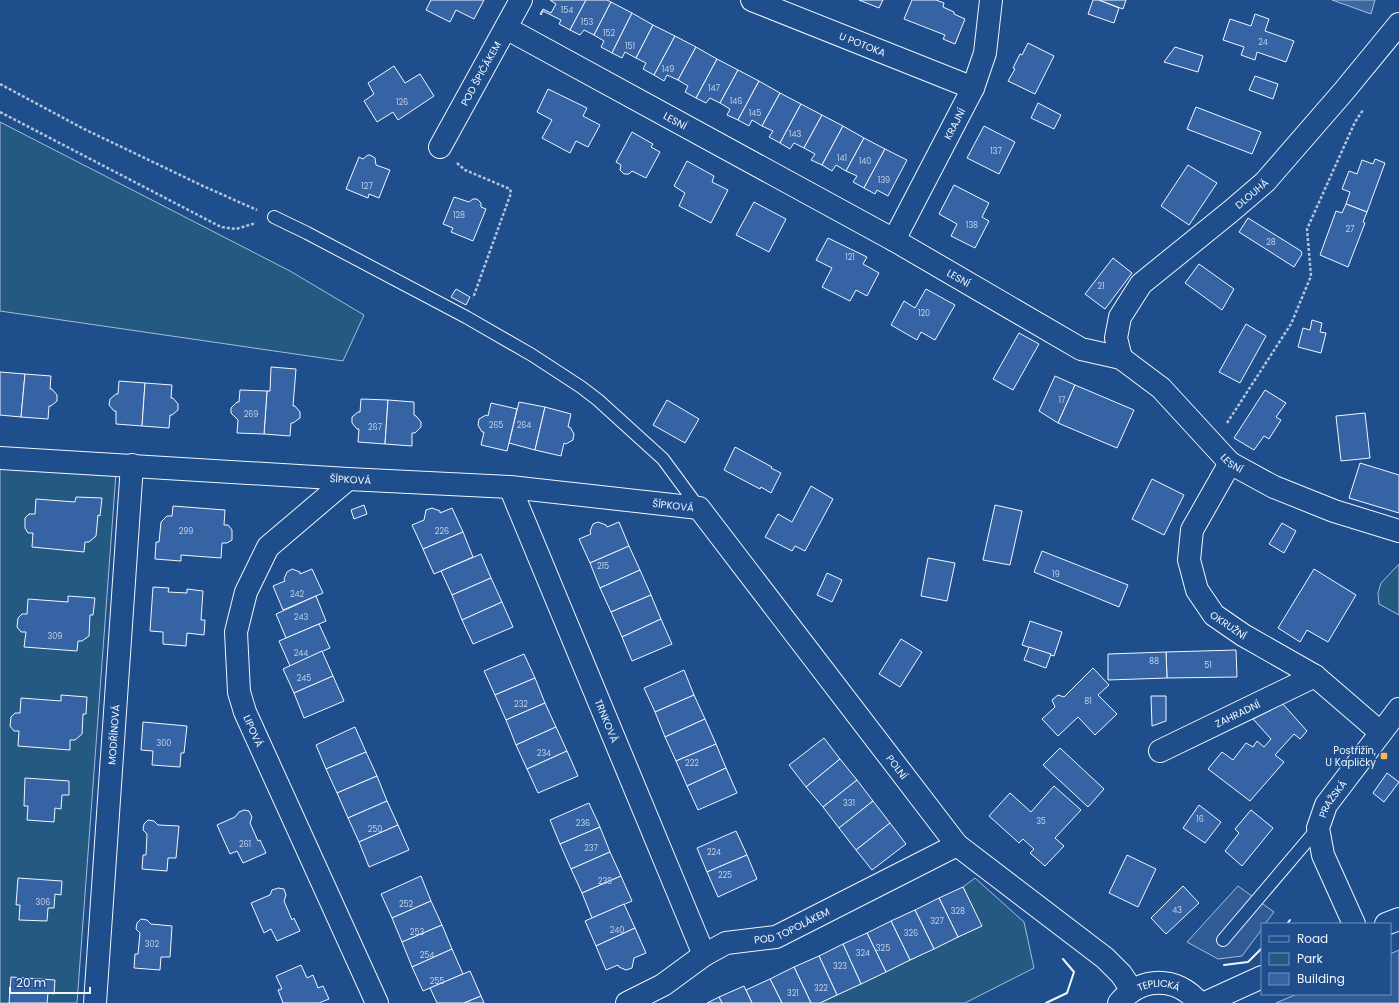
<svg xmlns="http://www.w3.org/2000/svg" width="1399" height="1003" viewBox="0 0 1399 1003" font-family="Poppins,sans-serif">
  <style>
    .green { fill: #245a82; stroke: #a8bbd7 }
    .parking { fill: #305b95; stroke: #a8bbd7 }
    .water { fill: #3b69a3; stroke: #a8bbd7 }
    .building { fill: #3563a3; stroke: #f2f6ff }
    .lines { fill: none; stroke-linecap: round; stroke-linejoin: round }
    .lane-casing { stroke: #f2f6ff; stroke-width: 14 }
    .street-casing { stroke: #f2f6ff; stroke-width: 24 }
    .secondary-casing { stroke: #f2f6ff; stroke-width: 24 }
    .path { stroke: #b3c4dc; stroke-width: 2.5; stroke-dasharray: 3 2; stroke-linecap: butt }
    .lane { stroke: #1f4e8c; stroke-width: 12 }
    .street { stroke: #1f4e8c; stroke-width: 22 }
    .secondary { stroke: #1f4e8c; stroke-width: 22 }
    .wall { stroke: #f2f6ff; stroke-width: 2 }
    .poi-dot { fill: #ffb74d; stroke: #1f4e8c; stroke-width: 1.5 }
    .labels { text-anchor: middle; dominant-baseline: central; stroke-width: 3; stroke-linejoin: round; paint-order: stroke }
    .number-label { font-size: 8px; fill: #c3d1e8 }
    .street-label { font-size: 10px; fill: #f2f6ff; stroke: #1f4e8c }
    .poi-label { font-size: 10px; fill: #f2f6ff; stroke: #1f4e8c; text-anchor: end }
  </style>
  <rect width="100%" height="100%" fill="#1f4e8c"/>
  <!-- green -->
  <g class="green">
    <polygon points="0,122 290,271 364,315 343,361 0,311"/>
    <polygon points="0,466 116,473 77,1003 0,1003"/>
    <polygon points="1399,564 1399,615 1379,604 1378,593 1381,583"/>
    <polygon points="975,878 1024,922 1034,968 965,1003 820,1003 981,926 963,887"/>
  </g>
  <!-- parking -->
  <g class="parking">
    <polygon points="1238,886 1274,912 1265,924 1262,924 1262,929 1242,956 1218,959 1187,942"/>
    <polygon points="1399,950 1399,1003 1276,1003 1297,994 1390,994 1390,954"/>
  </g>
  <!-- water -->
  <polygon class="water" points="1332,0 1375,0 1371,14"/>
  <!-- building -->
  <g class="building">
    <polygon points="431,0 484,0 474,19 456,10 450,22 426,10"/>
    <polygon points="550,0 586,0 570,30 559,24 561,20 543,11 541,15 540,14 543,9 551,13 556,4"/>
    <polygon points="586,0 607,0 611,2 594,35 584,30 580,35 570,30"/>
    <polygon points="859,0 883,0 879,8"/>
    <polygon points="912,0 936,0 944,3 943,7 954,12 954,14 965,19 955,44 943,39 945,35 904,19"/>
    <polygon points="1093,0 1099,0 1119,8 1114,23 1088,14"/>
    <polygon points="1099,0 1126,0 1123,9"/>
    <polygon points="611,2 632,13 612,53 601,47 604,41 594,35"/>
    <polygon points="632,13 653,25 636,58 625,52 622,58 612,53"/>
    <polygon points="1255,14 1269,19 1265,31 1294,41 1286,62 1257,52 1255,60 1241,55 1244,47 1223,40 1230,19 1251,26"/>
    <polygon points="653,25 675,36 654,75 643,69 646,63 636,58"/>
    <polygon points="675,36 696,47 678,80 667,75 664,81 654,75"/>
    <polygon points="1028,43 1054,56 1035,94 1008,81 1015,69 1013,68 1020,54 1022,55"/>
    <polygon points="696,47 717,59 696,98 685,92 688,86 678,80"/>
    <polygon points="1175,47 1203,56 1198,72 1164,62"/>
    <polygon points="717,59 738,70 720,103 710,98 706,103 696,98"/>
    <polygon points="394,66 405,83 420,74 434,96 398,120 393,112 377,122 364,101 374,94 368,83"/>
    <polygon points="738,70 759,81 738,120 727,115 730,109 720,103"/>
    <polygon points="1255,76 1278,84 1273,99 1249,90"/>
    <polygon points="759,81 780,93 762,126 752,120 749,126 738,120"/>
    <polygon points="548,89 587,108 583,116 600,125 588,147 576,141 570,153 542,138 552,120 537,112"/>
    <polygon points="780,93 801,104 780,143 769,137 773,131 762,126"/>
    <polygon points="1038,103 1061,115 1054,129 1031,118"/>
    <polygon points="801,104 822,115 804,148 794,143 790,149 780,143"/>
    <polygon points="1196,107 1261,132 1252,154 1187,129"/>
    <polygon points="822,115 843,126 822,165 811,160 815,154 804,148"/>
    <polygon points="843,126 864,138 846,171 836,165 832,171 822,165"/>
    <polygon points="984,126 1015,142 999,174 967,158"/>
    <polygon points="632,132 653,144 651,147 660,152 646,178 632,171 629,174 624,174 620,170 621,165 616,162"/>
    <polygon points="864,138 885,149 864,188 853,182 857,176 846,171"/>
    <polygon points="885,149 907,160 888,196 877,190 875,194 864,188"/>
    <polygon points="368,155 370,155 375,158 376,165 390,170 379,198 369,194 368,198 346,189 359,157 363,159"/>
    <polygon points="1375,159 1385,163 1367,212 1346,204 1350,192 1342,189 1349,171 1357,174 1362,160 1373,164"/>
    <polygon points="687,161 714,176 712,182 728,190 711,223 679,206 685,193 674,186"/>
    <polygon points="1188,165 1217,183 1189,225 1161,206"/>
    <polygon points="954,185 989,203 982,217 989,221 975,248 951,236 957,224 939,214"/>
    <polygon points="454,197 469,202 473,199 477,199 481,203 481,207 486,209 473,241 451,232 453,228 443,224"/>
    <polygon points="754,202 786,219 769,252 736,235"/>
    <polygon points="1346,204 1367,212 1363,222 1365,223 1348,267 1320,255 1336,211 1342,213"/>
    <polygon points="1248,218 1301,251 1302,254 1294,267 1239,232"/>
    <polygon points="828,238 867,257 863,264 879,273 867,296 856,290 850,301 822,287 832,268 816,260"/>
    <polygon points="1113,258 1132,273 1105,309 1085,294"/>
    <polygon points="1199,264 1234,289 1222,310 1185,283"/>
    <polygon points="456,289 470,297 466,305 451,297"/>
    <polygon points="926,289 955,305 935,340 921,332 917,340 891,325 904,301 915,308"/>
    <polygon points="1312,320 1322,323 1320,332 1326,333 1321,353 1298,347 1303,328 1310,330"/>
    <polygon points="1246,324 1266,336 1240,383 1219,372"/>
    <polygon points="1019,333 1039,344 1013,390 993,379"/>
    <polygon points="271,367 296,369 293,406 295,406 300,412 300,418 293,423 291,423 290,436 264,434 267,391 270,391"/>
    <polygon points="0,372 25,374 21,417 0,415"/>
    <polygon points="25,374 51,376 50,389 52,389 57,395 57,401 51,406 49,406 48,419 21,417"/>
    <polygon points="1055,376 1075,385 1058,423 1039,411"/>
    <polygon points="119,381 145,383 142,426 116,424 116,411 114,411 109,405 110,399 116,394 118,394"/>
    <polygon points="145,383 172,385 171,398 173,398 178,404 178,410 172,415 170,415 169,428 142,426"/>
    <polygon points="1075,385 1134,410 1117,448 1058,423"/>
    <polygon points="240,390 267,391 264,434 237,433 238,420 231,413 231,408 237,402 239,402"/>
    <polygon points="1265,390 1286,403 1276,417 1281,420 1269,439 1264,436 1254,450 1234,438"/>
    <polygon points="361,399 388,400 385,444 358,442 359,429 357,429 352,423 352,417 358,412 360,412"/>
    <polygon points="388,400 414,402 414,415 416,416 421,422 421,427 415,433 412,433 412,446 385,444"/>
    <polygon points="667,400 699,419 685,443 653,425"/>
    <polygon points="519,402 545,407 535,450 509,443"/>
    <polygon points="491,403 517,409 507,451 481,445 484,432 482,432 478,425 479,419 486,415 488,416"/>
    <polygon points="545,407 571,414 568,427 570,427 574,434 573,440 566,444 564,443 561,456 535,450"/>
    <polygon points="1365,413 1370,458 1341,461 1336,416"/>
    <polygon points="735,447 772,467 771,468 781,473 771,493 761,487 760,489 724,470"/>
    <polygon points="1360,463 1399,475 1399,513 1349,498"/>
    <polygon points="1152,479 1184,495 1164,535 1132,519"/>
    <polygon points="811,486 833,499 805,551 795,546 792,551 765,537 778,514 792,522"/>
    <polygon points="76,497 102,498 100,516 98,515 96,536 89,542 85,542 84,552 32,547 33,533 28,533 25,528 25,518 29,514 35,514 36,499 75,502"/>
    <polygon points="364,505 367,514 354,519 351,510"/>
    <polygon points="995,505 1022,511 1010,565 983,560"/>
    <polygon points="173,506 225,510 224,525 228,525 232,530 232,540 227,543 222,543 221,558 181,555 181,561 155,559 156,542 159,542 161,522 167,516 172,516"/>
    <polygon points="432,508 440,511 440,513 452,508 463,532 423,549 412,525 424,520 426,510"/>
    <polygon points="598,522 606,525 607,527 619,522 629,546 590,563 579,539 591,534 590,531 593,524"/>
    <polygon points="1282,523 1296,531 1284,553 1269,544"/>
    <polygon points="463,532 473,557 434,574 423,549"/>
    <polygon points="629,546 640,570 600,588 590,563"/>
    <polygon points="1042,551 1128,585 1119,607 1034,572"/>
    <polygon points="481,554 491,578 452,595 441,571"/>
    <polygon points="928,558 955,563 947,601 921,596"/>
    <polygon points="292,569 300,572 300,574 312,569 323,593 283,610 273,586 285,581 284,579 287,572"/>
    <polygon points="1314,569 1356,595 1328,642 1307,630 1300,642 1278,628"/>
    <polygon points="640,570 651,595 611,612 600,588"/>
    <polygon points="827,573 842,580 832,602 817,595"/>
    <polygon points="491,578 502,602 462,620 452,595"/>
    <polygon points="153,587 169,588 168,592 187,593 187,589 203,591 201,620 205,620 204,635 187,633 186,646 163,644 163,632 150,631"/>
    <polygon points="651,595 661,619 622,637 611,612"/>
    <polygon points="68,596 95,598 93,615 90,615 89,636 82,641 78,641 77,651 24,647 26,632 21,632 17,627 18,618 22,614 27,614 28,599 68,602"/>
    <polygon points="316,596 326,621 286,638 276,614"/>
    <polygon points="502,602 513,627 473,644 462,620"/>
    <polygon points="661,619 672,644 632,661 622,637"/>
    <polygon points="1030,621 1062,632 1054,656 1022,645"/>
    <polygon points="319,624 330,648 290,666 279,641"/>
    <polygon points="901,639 922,652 900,687 879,674"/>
    <polygon points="1029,647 1051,654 1046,668 1024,660"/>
    <polygon points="1236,650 1237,677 1167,678 1166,652"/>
    <polygon points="322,651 333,676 294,693 283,669"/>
    <polygon points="1166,652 1167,678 1108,680 1108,654"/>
    <polygon points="524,654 535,678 495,695 484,671"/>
    <polygon points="1093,668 1109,685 1098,695 1117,714 1095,735 1078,717 1058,736 1042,719 1055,707 1052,700 1058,695 1064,697"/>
    <polygon points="684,670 694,695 655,712 644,688"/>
    <polygon points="333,676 344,701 304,718 294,693"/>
    <polygon points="535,678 545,703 506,720 495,695"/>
    <polygon points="61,695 87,697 86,714 83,714 82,734 75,740 70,740 70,750 18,746 19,731 14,731 10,726 11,717 15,713 20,713 21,698 61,701"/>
    <polygon points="694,695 705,719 665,737 655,712"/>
    <polygon points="1151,696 1166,696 1166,721 1152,726"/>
    <polygon points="545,703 556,727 516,745 506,720"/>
    <polygon points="1282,703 1307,731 1300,739 1294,734 1275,755 1284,762 1250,801 1208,769 1222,752 1233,760 1246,743 1253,747 1257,741 1264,747 1271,739 1253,719"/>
    <polygon points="705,719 716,744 676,761 665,737"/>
    <polygon points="143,722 187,726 184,753 181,753 180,767 152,765 153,751 141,750"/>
    <polygon points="355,727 366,752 326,769 316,745"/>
    <polygon points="556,727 567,751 527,769 516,745"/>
    <polygon points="824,738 840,759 806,787 789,765"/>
    <polygon points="716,744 726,768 687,786 676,761"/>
    <polygon points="1060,748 1104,789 1088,807 1043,765"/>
    <polygon points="567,751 578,776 538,793 527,769"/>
    <polygon points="366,752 377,776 337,793 326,769"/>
    <polygon points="840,759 857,780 823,807 806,787"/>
    <polygon points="726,768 737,793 698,810 687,786"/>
    <polygon points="1387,773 1399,782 1384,802 1373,793"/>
    <polygon points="377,776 387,801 348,818 337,793"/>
    <polygon points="25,778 69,781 69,795 62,795 61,809 55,808 54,822 27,820 28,806 24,806"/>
    <polygon points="857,780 873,801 839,828 823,807"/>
    <polygon points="1054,786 1081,810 1055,838 1064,846 1045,866 1030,853 1034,849 1023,839 1019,843 989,816 1010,793 1031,812"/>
    <polygon points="387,801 398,825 359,842 348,818"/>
    <polygon points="873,801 890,823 856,850 839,828"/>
    <polygon points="589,803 600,827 560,844 550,820"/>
    <polygon points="1199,805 1221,822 1205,843 1183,828"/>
    <polygon points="244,810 249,811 252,817 250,823 258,841 260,840 266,853 243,863 237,851 230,854 217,825 235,817 239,812"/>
    <polygon points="1251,810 1273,828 1242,866 1225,851 1239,833 1235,829"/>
    <polygon points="148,820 154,821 158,825 179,826 176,858 168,858 167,871 142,869 143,855 146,855 147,834 143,830 144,824"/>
    <polygon points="890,823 906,844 872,870 856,850"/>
    <polygon points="398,825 409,850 369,867 359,842"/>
    <polygon points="600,827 610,852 571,869 560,844"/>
    <polygon points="736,831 747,855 707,872 697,848"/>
    <polygon points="610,852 621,876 582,893 571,869"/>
    <polygon points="747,855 757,879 718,897 707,872"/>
    <polygon points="1127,855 1156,869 1138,907 1109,893"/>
    <polygon points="421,876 431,901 392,918 381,894"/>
    <polygon points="621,876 632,901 592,918 582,893"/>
    <polygon points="18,878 62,881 61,895 55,894 54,908 48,908 47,921 19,920 20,905 16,905"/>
    <polygon points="1183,886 1199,903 1166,934 1151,918"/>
    <polygon points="963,887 982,926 958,937 939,898"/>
    <polygon points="278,888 284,889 286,895 284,901 292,920 294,918 300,931 277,941 271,929 264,933 251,903 270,895 272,890"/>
    <polygon points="939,898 958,937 934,949 915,910"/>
    <polygon points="431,901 442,925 402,942 392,918"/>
    <polygon points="624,904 635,928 596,946 585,921"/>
    <polygon points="915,910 934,949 910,960 891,921"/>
    <polygon points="141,919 147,920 151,924 172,926 170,957 161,957 160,970 134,968 135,954 138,954 140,933 136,929 137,923"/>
    <polygon points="891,921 910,960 886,972 867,933"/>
    <polygon points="442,925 452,949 412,967 402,942"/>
    <polygon points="635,928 646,953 634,958 632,968 626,970 619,967 618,965 606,970 596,946"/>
    <polygon points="867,933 886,972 861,984 843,944"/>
    <polygon points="843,944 861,984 837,995 819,956"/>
    <polygon points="452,949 463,974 423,991 412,967"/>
    <polygon points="819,956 837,995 820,1003 811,1003 794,967"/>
    <polygon points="301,965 307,978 313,975 318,988 323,986 329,999 319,1003 283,1003 278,990 282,989 276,976"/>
    <polygon points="794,967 811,1003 782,1003 770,979"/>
    <polygon points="470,971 481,996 464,1003 437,1003 430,988"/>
    <polygon points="11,977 55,980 54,994 48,993 47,1003 9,1003"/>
    <polygon points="770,979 782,1003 752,1003 746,990"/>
    <polygon points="744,986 752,1003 722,1003 719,997"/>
    <polygon points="481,996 484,1003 464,1003"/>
    <polygon points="719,997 722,1003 707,1003"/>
  </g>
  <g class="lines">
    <!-- lane casing -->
    <g class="lane-casing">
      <g id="lane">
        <polyline points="274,217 307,233 466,317 532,355 581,387 598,400 663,459 699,508"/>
        <polyline points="1223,940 1318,828"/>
      </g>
    </g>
    <!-- street casing -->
    <g class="street-casing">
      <g id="street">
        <path id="s1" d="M752 0 973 88"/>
        <path id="s2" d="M506 28 894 240 1081 349 1121 358 1161 388 1230 463 1274 487 1334 511 1399 531"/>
        <path id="s3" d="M440 147 521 0"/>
        <path id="s4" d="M894 240 973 88 985 53 991 0"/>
        <path id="s5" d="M1121 358 1116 338 1120 317 1141 284 1230 212 1265 182 1344 91 1399 24"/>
        <path id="s6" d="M0 458 348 479 510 487 699 508 957 845 1105 958 1121 974 1132 990"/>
        <path id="s7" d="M1230 463 1192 530 1189 560 1197 590 1214 615 1243 635 1315 676 1380 732"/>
        <path id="s8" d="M348 479 268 547 246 592 236 632 239 692 245 712 377 1003"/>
        <path id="s9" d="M510 487 704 955"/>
        <path id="s10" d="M1160 751 1315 676"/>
        <path id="s11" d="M1354 924 1323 855 1318 828 1326 805 1399 709"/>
        <path id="s12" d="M95 1003 132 465"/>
        <path id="s13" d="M627 1003 663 985 704 955 726 943 776 937 957 845"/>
      </g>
    </g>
    <!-- secondary casing -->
    <g class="secondary-casing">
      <g id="secondary">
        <polyline points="1386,924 1399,919"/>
        <path id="s14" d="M1119 1003C1141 976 1177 976 1199 1003"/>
        <polyline points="1205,1003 1262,977"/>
      </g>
    </g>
    <!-- path -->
    <g class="path">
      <polyline points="0,84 84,129 203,186 257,210"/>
      <polyline points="0,112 221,227 236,229 256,223"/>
      <polyline points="457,163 465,170 510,189 511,193 473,298"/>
      <polyline points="1227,423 1291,324 1311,276 1307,229 1355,122 1363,110"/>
    </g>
    <!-- lane -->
    <use href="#lane" class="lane"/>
    <!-- street -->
    <use href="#street" class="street"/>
    <!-- secondary -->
    <use href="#secondary" class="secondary"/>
    <!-- wall -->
    <g class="wall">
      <polyline points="1287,924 1290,920"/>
      <polyline points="1224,965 1248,962 1262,948"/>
      <polyline points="1046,1003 1067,993 1074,972 1063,959"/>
    </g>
  </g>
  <!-- markers -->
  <rect class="poi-dot" x="1380" y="752" width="8" height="8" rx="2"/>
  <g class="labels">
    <!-- number labels -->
    <g class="number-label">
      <text x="567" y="10">154</text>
      <text x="587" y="22">153</text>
      <text x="609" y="33">152</text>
      <text x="1263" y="42">24</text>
      <text x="630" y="46">151</text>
      <text x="668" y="69">149</text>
      <text x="714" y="88">147</text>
      <text x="736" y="101">146</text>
      <text x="402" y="102">126</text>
      <text x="755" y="113">145</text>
      <text x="795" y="134">143</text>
      <text x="996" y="151">137</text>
      <text x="842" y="158">141</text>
      <text x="865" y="161">140</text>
      <text x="884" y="180">139</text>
      <text x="367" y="186">127</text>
      <text x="459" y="215">128</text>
      <text x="972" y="225">138</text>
      <text x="1350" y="229">27</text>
      <text x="1271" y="242">28</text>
      <text x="850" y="257">121</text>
      <text x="1101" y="286">21</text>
      <text x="924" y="313">120</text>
      <text x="1062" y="400">17</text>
      <text x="251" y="414">269</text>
      <text x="496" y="425">265</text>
      <text x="524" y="425">264</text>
      <text x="375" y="427">267</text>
      <text x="186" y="531">299</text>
      <text x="442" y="531">226</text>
      <text x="603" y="566">215</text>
      <text x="1056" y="574">19</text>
      <text x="297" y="594">242</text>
      <text x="301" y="617">243</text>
      <text x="55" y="636">309</text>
      <text x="301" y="653">244</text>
      <text x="1154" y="661">88</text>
      <text x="1208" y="665">51</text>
      <text x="304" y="678">245</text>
      <text x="1088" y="701">81</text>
      <text x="521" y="704">232</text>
      <text x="164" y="743">300</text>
      <text x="544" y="753">234</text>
      <text x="692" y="763">222</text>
      <text x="849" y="803">331</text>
      <text x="1200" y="819">16</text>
      <text x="1041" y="821">35</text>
      <text x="583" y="823">236</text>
      <text x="375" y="829">250</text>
      <text x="245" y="844">261</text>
      <text x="591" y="848">237</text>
      <text x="714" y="852">224</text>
      <text x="725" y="875">225</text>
      <text x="605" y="881">238</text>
      <text x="43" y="902">306</text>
      <text x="406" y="904">252</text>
      <text x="1177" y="910">43</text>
      <text x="958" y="911">328</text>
      <text x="937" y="921">327</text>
      <text x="617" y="930">240</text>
      <text x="417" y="932">253</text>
      <text x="911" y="933">326</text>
      <text x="152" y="944">302</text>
      <text x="883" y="948">325</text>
      <text x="863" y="953">324</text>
      <text x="427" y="955">254</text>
      <text x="840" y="966">323</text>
      <text x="437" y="981">255</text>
      <text x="821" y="988">322</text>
      <text x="793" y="993">321</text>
    </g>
    <!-- street labels -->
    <g class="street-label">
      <text stroke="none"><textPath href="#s1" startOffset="119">U POTOKA</textPath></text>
      <text stroke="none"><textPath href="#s3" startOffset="84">POD ŠPIČÁKEM</textPath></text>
      <text stroke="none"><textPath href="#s2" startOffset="193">LESNÍ</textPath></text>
      <text stroke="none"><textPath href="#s4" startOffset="131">KRAJNÍ</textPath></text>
      <text stroke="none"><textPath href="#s5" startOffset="224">DLOUHÁ</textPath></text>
      <text stroke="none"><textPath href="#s2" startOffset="517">LESNÍ</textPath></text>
      <text stroke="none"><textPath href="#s2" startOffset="853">LESNÍ</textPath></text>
      <text stroke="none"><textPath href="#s6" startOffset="351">ŠÍPKOVÁ</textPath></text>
      <text stroke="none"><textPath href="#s6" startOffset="675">ŠÍPKOVÁ</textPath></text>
      <text stroke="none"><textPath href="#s7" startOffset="186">OKRUŽNÍ</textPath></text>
      <text stroke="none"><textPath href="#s10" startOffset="86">ZAHRADNÍ</textPath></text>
      <text stroke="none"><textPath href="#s9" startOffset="253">TRNKOVÁ</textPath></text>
      <text stroke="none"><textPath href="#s8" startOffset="298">LIPOVÁ</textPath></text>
      <text stroke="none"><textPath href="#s12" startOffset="269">MODŘÍNOVÁ</textPath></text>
      <text stroke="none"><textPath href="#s6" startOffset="1027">POLNÍ</textPath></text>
      <text stroke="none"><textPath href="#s11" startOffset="136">PRAŽSKÁ</textPath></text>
      <text stroke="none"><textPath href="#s13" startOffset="185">POD TOPOLÁKEM</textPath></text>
      <text stroke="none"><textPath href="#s14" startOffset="46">TEPLICKÁ</textPath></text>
    </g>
    <!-- poi labels -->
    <g class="poi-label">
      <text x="1376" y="750">Postřižín,<tspan x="1376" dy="12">U Kapličky</tspan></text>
    </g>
  </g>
  <!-- legend -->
  <rect x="1261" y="923" width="130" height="72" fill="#1f4e8c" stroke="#7391ba"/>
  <rect x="1269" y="936" width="20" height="6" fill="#1f4e8c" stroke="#7391ba"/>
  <text x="1297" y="943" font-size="12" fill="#f2f6ff">Road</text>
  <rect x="1269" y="953" width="20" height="12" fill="#245a82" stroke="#7391ba"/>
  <text x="1297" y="963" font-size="12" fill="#f2f6ff">Park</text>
  <rect x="1269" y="973" width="20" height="12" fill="#3563a3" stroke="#7391ba"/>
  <text x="1297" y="983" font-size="12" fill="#f2f6ff">Building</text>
  <!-- scale -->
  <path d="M10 987v6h80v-6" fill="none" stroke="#f2f6ff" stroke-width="2"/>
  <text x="16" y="987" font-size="12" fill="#f2f6ff" stroke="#1f4e8c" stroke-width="3" paint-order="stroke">20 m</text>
</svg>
